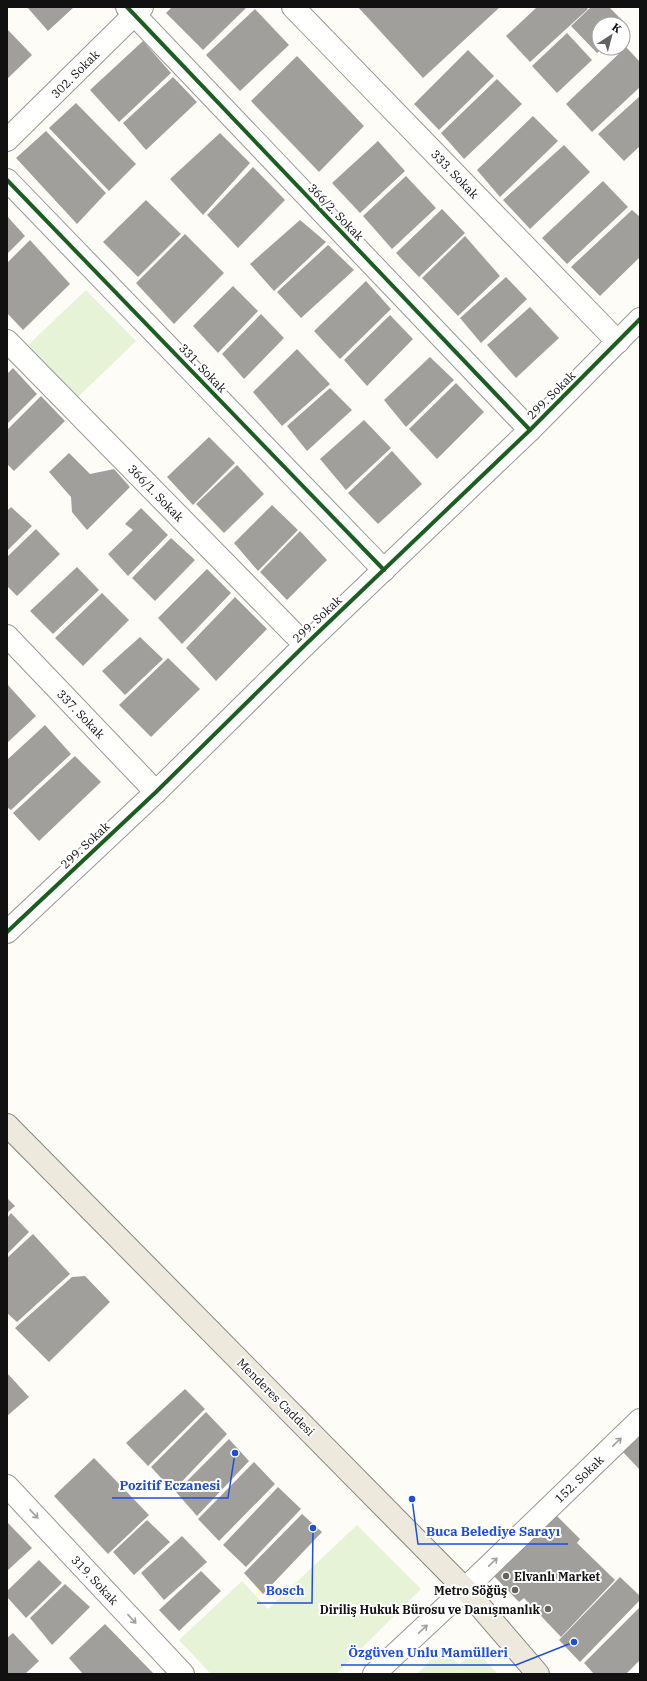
<svg xmlns="http://www.w3.org/2000/svg" width="647" height="1681" viewBox="0 0 647 1681" font-family="'IBM Plex Serif',serif">
  <style>
    .green { fill: #e7f3d7 }
    .building { fill: #a19f9c }
    .lines { fill: none; stroke-linecap: round; stroke-linejoin: round }
    .minor-casing { stroke: #979795; stroke-width: 24 }
    .tertiary-casing { stroke: #979795; stroke-width: 24 }
    .primary-casing { stroke: #858482; stroke-width: 24 }
    .minor { stroke: #fffffe; stroke-width: 22 }
    .tertiary { stroke: #fffffe; stroke-width: 22 }
    .primary { stroke: #ede9dc; stroke-width: 22 }
    .cycleway-casing { stroke: #fff; stroke-width: 6 }
    .cycleway { stroke: #1b5e20; stroke-width: 4 }
    .oneway { stroke: #a0a09f }
    .poi-dot { fill: #646362; stroke: #fff; stroke-width: 1.5 }
    .labels { text-anchor: middle; dominant-baseline: central; stroke-width: 4; stroke-linejoin: round; paint-order: stroke }
    .street-label { font-size: 12px; fill: #111; stroke: #fff }
    .poi-label { font-size: 12px; font-weight: bold; fill: #111; stroke: #fff; text-anchor: end }
    .leader { fill: none; stroke: #1d4ed8; stroke-width: 1.5 }
    .callout-dot { fill: #1d4ed8; stroke: #fff; stroke-width: 1.5 }
    .callout-label { font-size: 13px; text-anchor: middle; font-weight: bold; fill: #1d4ed8; stroke: #fff; stroke-width: 4; stroke-linejoin: round; paint-order: stroke }
  </style>
  <rect width="100%" height="100%" fill="#fdfcf7"/>
  <!-- green -->
  <g class="green">
    <polygon points="86,290 136,341 77,398 27,346"/>
    <polygon points="357,1525 421,1589 336,1674 211,1674 179,1640 242,1581 268,1609"/>
    <polygon points="443,1648 459,1665 475,1650 498,1674 417,1674"/>
  </g>
  <!-- building -->
  <g class="building">
    <polygon points="27,7 74,7 48,31"/>
    <polygon points="172,7 247,7 203,50 166,13"/>
    <polygon points="358,7 500,7 423,78"/>
    <polygon points="537,7 586,7 588,9 530,62 506,36"/>
    <polygon points="591,7 609,7 627,25 623,29 623,24 599,24 599,48 603,48 597,53 571,26"/>
    <polygon points="255,9 289,45 240,91 206,55"/>
    <polygon points="7,29 32,55 7,79"/>
    <polygon points="567,33 592,60 557,93 532,66"/>
    <polygon points="143,41 171,73 119,122 90,90"/>
    <polygon points="626,47 640,62 640,87 592,132 566,104"/>
    <polygon points="468,50 494,76 439,130 414,104"/>
    <polygon points="297,56 364,126 319,172 251,101"/>
    <polygon points="173,77 197,102 146,150 123,123"/>
    <polygon points="497,79 522,104 464,159 441,133"/>
    <polygon points="640,96 640,146 624,161 598,134"/>
    <polygon points="76,103 136,164 109,191 49,128"/>
    <polygon points="533,116 558,141 500,197 477,170"/>
    <polygon points="46,131 106,193 77,224 16,158"/>
    <polygon points="220,133 250,163 203,215 170,179"/>
    <polygon points="378,141 405,171 360,213 332,183"/>
    <polygon points="564,145 590,172 530,229 503,200"/>
    <polygon points="253,167 285,200 238,248 207,215"/>
    <polygon points="406,176 436,208 392,249 363,216"/>
    <polygon points="603,181 628,207 567,264 542,238"/>
    <polygon points="146,200 181,234 138,277 103,242"/>
    <polygon points="442,209 465,233 419,277 396,253"/>
    <polygon points="632,210 640,217 640,257 600,296 571,267"/>
    <polygon points="7,216 25,236 7,254"/>
    <polygon points="300,220 326,242 274,291 250,264"/>
    <polygon points="185,234 224,273 174,324 136,283"/>
    <polygon points="465,236 500,276 458,316 422,278"/>
    <polygon points="30,240 70,284 23,330 7,313 7,263"/>
    <polygon points="328,245 354,270 301,318 277,292"/>
    <polygon points="506,277 527,299 481,343 460,318"/>
    <polygon points="366,281 391,309 340,359 314,331"/>
    <polygon points="233,286 258,311 218,353 193,326"/>
    <polygon points="530,307 559,338 516,378 487,345"/>
    <polygon points="261,314 284,338 244,379 222,354"/>
    <polygon points="390,315 413,339 367,386 344,360"/>
    <polygon points="297,349 330,384 282,426 253,392"/>
    <polygon points="430,357 454,380 406,427 384,400"/>
    <polygon points="13,368 37,394 7,424 7,374"/>
    <polygon points="456,383 484,412 437,459 409,429"/>
    <polygon points="330,388 352,410 307,451 287,426"/>
    <polygon points="41,396 65,421 14,471 7,464 7,430"/>
    <polygon points="364,420 391,448 346,490 320,459"/>
    <polygon points="209,437 235,463 193,505 167,477"/>
    <polygon points="392,451 422,484 378,524 348,493"/>
    <polygon points="69,453 90,474 114,469 130,487 87,530 72,512 71,497 49,472"/>
    <polygon points="237,465 264,494 224,533 196,504"/>
    <polygon points="272,505 298,530 258,571 234,543"/>
    <polygon points="11,507 32,526 7,551 7,511"/>
    <polygon points="141,508 168,535 128,576 108,554 133,530 125,524"/>
    <polygon points="36,529 60,554 17,596 7,586 7,557"/>
    <polygon points="300,531 327,560 287,600 260,572"/>
    <polygon points="171,538 195,560 155,601 132,578"/>
    <polygon points="77,567 99,590 53,634 30,611"/>
    <polygon points="207,569 231,593 182,644 158,618"/>
    <polygon points="102,593 129,620 83,666 55,638"/>
    <polygon points="235,597 267,629 216,681 186,648"/>
    <polygon points="140,637 163,659 125,695 102,671"/>
    <polygon points="168,658 200,689 151,737 119,705"/>
    <polygon points="7,684 36,716 7,743"/>
    <polygon points="45,725 71,754 11,810 7,807 7,760"/>
    <polygon points="75,756 101,782 39,841 13,813"/>
    <polygon points="7,1198 15,1206 7,1213"/>
    <polygon points="11,1213 29,1232 7,1254 7,1218"/>
    <polygon points="33,1234 70,1274 17,1322 7,1313 7,1258"/>
    <polygon points="85,1276 110,1302 49,1362 15,1328 72,1277"/>
    <polygon points="7,1373 29,1397 7,1416"/>
    <polygon points="185,1389 205,1409 148,1466 126,1443"/>
    <polygon points="206,1412 227,1434 173,1491 151,1467"/>
    <polygon points="640,1433 640,1470 622,1451"/>
    <polygon points="229,1439 249,1461 197,1516 176,1492"/>
    <polygon points="94,1458 149,1515 108,1554 54,1496"/>
    <polygon points="254,1462 275,1484 219,1541 198,1519"/>
    <polygon points="278,1487 301,1509 246,1567 223,1545"/>
    <polygon points="553,1512 580,1539 577,1543 615,1580 561,1637 524,1598 519,1602 493,1575"/>
    <polygon points="302,1514 322,1532 263,1594 244,1573"/>
    <polygon points="147,1520 170,1542 134,1575 113,1552"/>
    <polygon points="7,1522 32,1548 7,1571"/>
    <polygon points="182,1536 207,1562 164,1600 141,1573"/>
    <polygon points="39,1560 62,1583 26,1618 7,1597 7,1591"/>
    <polygon points="201,1571 221,1591 179,1631 159,1610"/>
    <polygon points="620,1577 640,1596 640,1600 580,1662 559,1640"/>
    <polygon points="65,1584 90,1607 52,1645 30,1618"/>
    <polygon points="640,1607 640,1660 626,1674 594,1674 584,1663"/>
    <polygon points="105,1624 153,1673 152,1674 83,1674 69,1658"/>
    <polygon points="13,1633 39,1661 25,1674 7,1674 7,1638"/>
  </g>
  <g class="lines">
    <!-- minor casing -->
    <g class="minor-casing">
      <g id="minor">
        <polyline points="127,7 530,430"/>
        <polyline points="293,7 618,342"/>
        <polyline points="7,140 142,7"/>
        <polyline points="7,180 384,570"/>
        <polyline points="7,341 305,645"/>
        <polyline points="7,636 156,792"/>
        <polyline points="7,932 156,792 305,645 530,430 640,319"/>
        <polyline points="7,1486 183,1674"/>
        <polyline points="465,1589 640,1420"/>
      </g>
    </g>
    <!-- tertiary casing -->
    <g class="tertiary-casing">
      <polyline id="tertiary" points="374,1674 465,1589"/>
    </g>
    <!-- primary casing -->
    <g class="primary-casing">
      <polyline id="primary" points="7,1125 465,1589 538,1674"/>
    </g>
    <!-- minor -->
    <use href="#minor" class="minor"/>
    <!-- tertiary -->
    <use href="#tertiary" class="tertiary"/>
    <!-- primary -->
    <use href="#primary" class="primary"/>
    <!-- cycleway casing -->
    <g class="cycleway-casing">
      <g id="cycleway">
        <polyline points="127,7 530,430"/>
        <polyline points="7,180 384,570"/>
        <polyline points="7,932 156,792 305,645 530,430 640,319"/>
      </g>
    </g>
    <!-- cycleway -->
    <use href="#cycleway" class="cycleway"/>
  </g>
  <!-- one-way arrows -->
  <defs><path id="oneway-shaft" d="M-6 0H5M1.5-3L5.5 0L1.5 3" fill="none" stroke-width="1.6" stroke-linecap="round" stroke-linejoin="round"/></defs>
  <g class="oneway">
    <use href="#oneway-shaft" transform="translate(617 1442) rotate(-44)"/>
    <use href="#oneway-shaft" transform="translate(34 1514) rotate(47)"/>
    <use href="#oneway-shaft" transform="translate(493 1562) rotate(-44)"/>
    <use href="#oneway-shaft" transform="translate(132 1619) rotate(47)"/>
    <use href="#oneway-shaft" transform="translate(423 1629) rotate(-43)"/>
  </g>
  <!-- markers -->
  <g class="poi-dot">
    <circle cx="506" cy="1576" r="4"/>
    <circle cx="515" cy="1590" r="4"/>
    <circle cx="548" cy="1609" r="4"/>
  </g>
  <g class="labels">
    <!-- street labels -->
    <g class="street-label">
      <text transform="translate(75 74) rotate(-45)">302. Sokak</text>
      <text transform="translate(455 174) rotate(46)">333. Sokak</text>
      <text transform="translate(336 212) rotate(46)">366/2. Sokak</text>
      <text transform="translate(203 368) rotate(46)">331. Sokak</text>
      <text transform="translate(551 395) rotate(-45)">299. Sokak</text>
      <text transform="translate(156 493) rotate(46)">366/1. Sokak</text>
      <text transform="translate(317 619) rotate(-43)">299. Sokak</text>
      <text transform="translate(81 714) rotate(46)">337. Sokak</text>
      <text transform="translate(85 845) rotate(-43)">299. Sokak</text>
      <text transform="translate(276 1397) rotate(45)">Menderes Caddesi</text>
      <text transform="translate(579 1479) rotate(-44)">152. Sokak</text>
      <text transform="translate(95 1580) rotate(47)">319. Sokak</text>
    </g>
    <!-- poi labels -->
    <g class="poi-label">
      <text x="514" y="1576" text-anchor="start">Elvanlı Market</text>
      <text x="507" y="1590">Metro Söğüş</text>
      <text x="540" y="1609">Diriliş Hukuk Bürosu ve Danışmanlık</text>
    </g>
  </g>
  <!-- callouts -->
  <path class="leader" d="M235 1453L228 1498H112M412 1499L418 1544H568M313 1528L312 1603H257M574 1642L516 1665H341"/>
  <g class="callout-dot">
    <circle cx="235" cy="1453" r="4"/>
    <circle cx="412" cy="1499" r="4"/>
    <circle cx="313" cy="1528" r="4"/>
    <circle cx="574" cy="1642" r="4"/>
  </g>
  <g class="callout-label">
    <text x="170" y="1490">Pozitif Eczanesi</text>
    <text x="493" y="1536">Buca Belediye Sarayı</text>
    <text x="285" y="1595">Bosch</text>
    <text x="428" y="1657">Özgüven Unlu Mamülleri</text>
  </g>
  <!-- border -->
  <rect width="647" height="1681" fill="none" stroke="#111111" stroke-width="16"/>
  <!-- north arrow -->
  <g transform="translate(611 36) rotate(36)"><circle r="19" fill="#ffffff" stroke="#a0a0a0"/>
  <path d="M0-3L7 15L0 10L-7 15Z" fill="#646362"/>
  <text y="-6" font-size="11" font-weight="bold" text-anchor="middle" fill="#111111">K</text>
  </g>
</svg>
